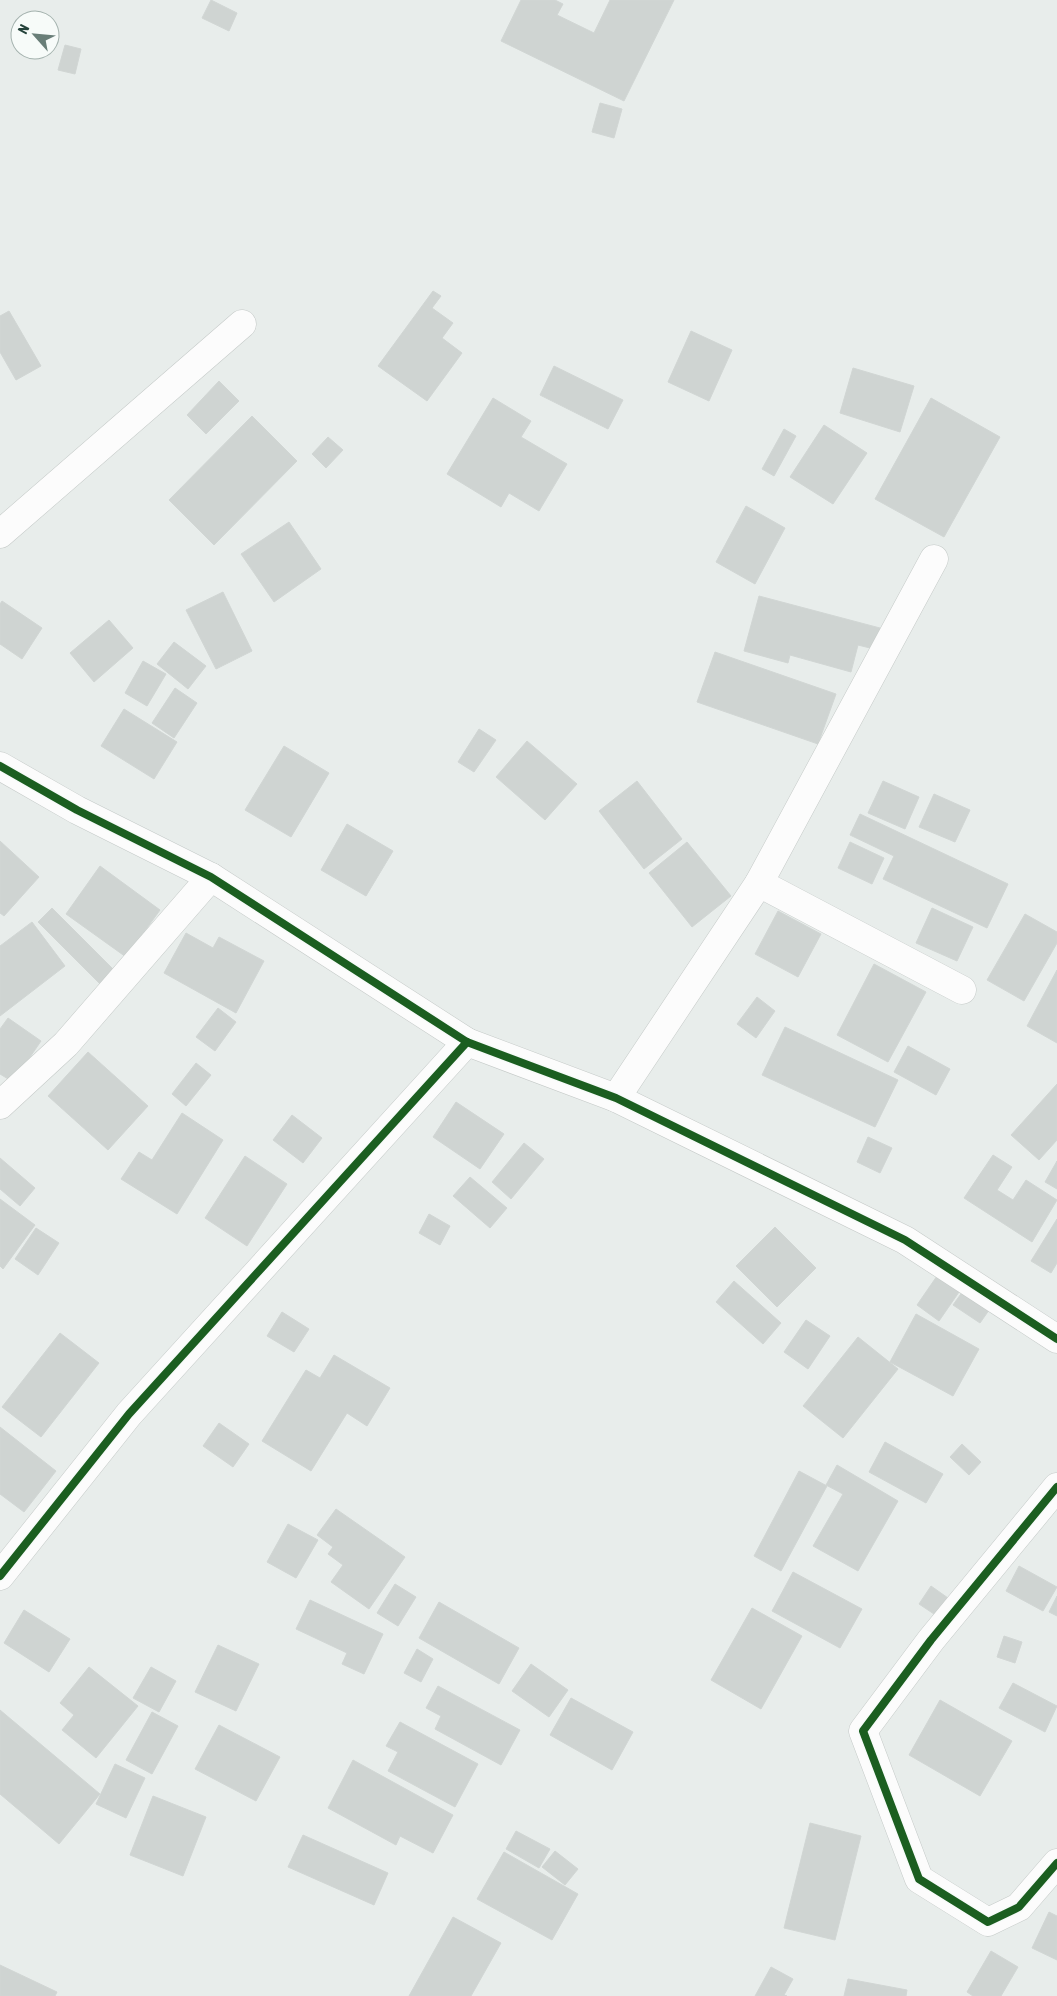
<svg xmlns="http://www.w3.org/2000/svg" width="1057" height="1996" viewBox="0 0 1057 1996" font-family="'Asap Condensed',sans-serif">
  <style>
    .building { fill: #cfd4d2; stroke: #d1d6d4 }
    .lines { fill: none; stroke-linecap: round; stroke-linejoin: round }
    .minor-casing { stroke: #c5cac8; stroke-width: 29 }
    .minor { stroke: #fcfcfc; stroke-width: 28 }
    .cycleway-casing { stroke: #f7fbf9; stroke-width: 11 }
    .cycleway { stroke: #1b5e20; stroke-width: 8 }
  </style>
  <rect width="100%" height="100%" fill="#e8edeb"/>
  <!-- building -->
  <g class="building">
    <polygon points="211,0 237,13 229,31 202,18"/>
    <polygon points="521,0 555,0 563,4 557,15 594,33 610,0 674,0 624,101 501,41"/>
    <polygon points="65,45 81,49 75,74 58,70"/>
    <polygon points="600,103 622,109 614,138 592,132"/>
    <polygon points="433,291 441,296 432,308 453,323 442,338 462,353 427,401 378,366"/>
    <polygon points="9,311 41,366 16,380 0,352 0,316"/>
    <polygon points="691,331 732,350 709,401 668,382"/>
    <polygon points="554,366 623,400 608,429 540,395"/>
    <polygon points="853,368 914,386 900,432 840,413"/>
    <polygon points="219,381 239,401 206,434 187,415"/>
    <polygon points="493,398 531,421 521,437 567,464 539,511 509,493 501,507 447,474"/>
    <polygon points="931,398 1000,437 944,537 875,499"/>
    <polygon points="252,416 297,461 214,545 169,500"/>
    <polygon points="824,425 867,453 833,504 790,477"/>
    <polygon points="784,429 796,436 774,476 762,469"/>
    <polygon points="328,437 343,450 326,468 312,454"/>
    <polygon points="746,506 785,528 755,584 716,562"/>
    <polygon points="289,522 321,569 274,602 241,554"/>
    <polygon points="223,592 252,651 216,669 186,610"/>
    <polygon points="759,596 880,628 874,649 858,645 851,672 790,655 788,663 744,651"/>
    <polygon points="2,601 42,628 22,659 0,644 0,604"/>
    <polygon points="109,620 133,648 94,682 70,653"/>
    <polygon points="174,642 206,666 188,689 157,664"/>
    <polygon points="715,652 836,694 818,744 697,702"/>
    <polygon points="143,661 166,674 147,706 125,693"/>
    <polygon points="175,688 197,703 174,738 152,723"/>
    <polygon points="124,709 177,742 154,779 101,746"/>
    <polygon points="479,729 496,740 474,772 458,762"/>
    <polygon points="527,741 577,784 545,820 496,777"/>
    <polygon points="284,746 329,773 291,837 245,810"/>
    <polygon points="637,781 682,839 644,869 599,811"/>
    <polygon points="883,781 919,797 905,829 868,813"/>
    <polygon points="934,794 970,810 955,842 919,827"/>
    <polygon points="860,814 1008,884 987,928 883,879 894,856 850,835"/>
    <polygon points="347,824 393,851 366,896 321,870"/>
    <polygon points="0,841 39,877 4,916 0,913"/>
    <polygon points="687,842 731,896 692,927 649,873"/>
    <polygon points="850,842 884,858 872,884 838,868"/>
    <polygon points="100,866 160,910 126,957 66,914"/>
    <polygon points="52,908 116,972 102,986 38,922"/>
    <polygon points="932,908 973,927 957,961 916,943"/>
    <polygon points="778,911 821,934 798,977 755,954"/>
    <polygon points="1025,914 1057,932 1057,943 1024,1001 987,980"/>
    <polygon points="32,922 65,966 0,1016 0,946"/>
    <polygon points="186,933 213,948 219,937 264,961 236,1013 164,973"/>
    <polygon points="874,964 926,992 888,1062 837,1035"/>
    <polygon points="1057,970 1057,1043 1027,1026"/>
    <polygon points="757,997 775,1011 756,1038 737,1024"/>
    <polygon points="218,1008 236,1022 215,1051 196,1037"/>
    <polygon points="8,1018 41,1041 13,1082 0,1074 0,1029"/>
    <polygon points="785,1027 898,1080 875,1127 762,1075"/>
    <polygon points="908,1046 950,1069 936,1095 894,1072"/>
    <polygon points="88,1052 148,1106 108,1150 48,1096"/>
    <polygon points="196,1063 211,1075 186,1106 172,1094"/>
    <polygon points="1057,1084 1057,1140 1039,1160 1011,1135"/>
    <polygon points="456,1102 504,1134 480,1169 433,1137"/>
    <polygon points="182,1113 223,1140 177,1214 121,1179 139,1152 152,1160"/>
    <polygon points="292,1115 322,1138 303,1163 273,1140"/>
    <polygon points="868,1137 892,1148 880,1173 857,1162"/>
    <polygon points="524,1143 544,1159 511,1199 492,1182"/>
    <polygon points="993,1155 1012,1167 997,1190 1013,1200 1026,1180 1057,1200 1032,1242 964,1198"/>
    <polygon points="245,1156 287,1184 247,1246 205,1218"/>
    <polygon points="0,1158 35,1188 20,1206 0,1189"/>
    <polygon points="1057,1161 1057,1189 1045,1182"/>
    <polygon points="470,1177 507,1208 490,1228 453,1196"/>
    <polygon points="0,1199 35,1225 3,1269 0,1266"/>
    <polygon points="429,1214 450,1226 440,1245 419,1233"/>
    <polygon points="1057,1219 1057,1263 1051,1273 1031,1261"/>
    <polygon points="775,1227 816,1268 777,1307 736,1266"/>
    <polygon points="36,1228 59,1243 38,1275 15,1259"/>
    <polygon points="937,1276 959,1292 939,1321 917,1305"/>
    <polygon points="734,1281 781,1323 763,1344 716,1302"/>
    <polygon points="968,1284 994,1303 980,1323 953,1305"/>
    <polygon points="282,1312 309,1329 294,1352 267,1336"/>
    <polygon points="916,1314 979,1349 953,1396 890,1362"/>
    <polygon points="806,1320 830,1336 808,1369 784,1352"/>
    <polygon points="60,1333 99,1363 41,1437 2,1407"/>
    <polygon points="858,1337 898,1369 843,1438 803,1406"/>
    <polygon points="334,1355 390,1388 367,1426 347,1413 311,1471 262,1441 306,1370 320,1378"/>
    <polygon points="219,1423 249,1444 233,1467 203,1446"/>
    <polygon points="0,1427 56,1471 24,1512 0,1494"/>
    <polygon points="885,1442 943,1474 926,1503 869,1472"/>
    <polygon points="962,1444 981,1462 969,1475 950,1457"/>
    <polygon points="837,1465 898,1501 858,1571 813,1546 843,1494 826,1485"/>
    <polygon points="799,1471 827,1486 781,1571 754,1556"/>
    <polygon points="336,1509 405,1557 369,1609 331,1582 343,1565 328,1554 333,1547 317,1535"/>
    <polygon points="288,1524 318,1540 296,1578 267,1562"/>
    <polygon points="1019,1566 1057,1587 1043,1611 1006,1591"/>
    <polygon points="793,1572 862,1609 840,1648 772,1611"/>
    <polygon points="395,1584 416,1597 398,1626 377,1613"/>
    <polygon points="931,1586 948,1598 937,1616 919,1604"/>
    <polygon points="1057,1596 1057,1616 1049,1612"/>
    <polygon points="310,1600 383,1634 364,1674 342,1664 347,1653 296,1629"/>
    <polygon points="439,1602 519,1648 499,1684 419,1638"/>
    <polygon points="752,1608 802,1636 761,1709 711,1680"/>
    <polygon points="24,1610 70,1639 49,1672 4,1643"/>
    <polygon points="1004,1636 1022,1642 1015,1663 997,1657"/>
    <polygon points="218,1645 259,1664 236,1711 195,1692"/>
    <polygon points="417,1649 433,1659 421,1682 404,1673"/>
    <polygon points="531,1664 568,1690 549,1717 512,1691"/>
    <polygon points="89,1667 138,1706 96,1758 62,1730 74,1715 60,1703"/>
    <polygon points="151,1667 176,1681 159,1712 133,1698"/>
    <polygon points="1013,1683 1057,1706 1045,1732 999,1708"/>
    <polygon points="438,1686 520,1730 501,1765 435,1729 441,1716 426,1708"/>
    <polygon points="571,1698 633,1732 612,1770 550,1735"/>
    <polygon points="940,1700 1012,1741 980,1796 909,1755"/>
    <polygon points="0,1710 100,1794 59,1844 0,1794"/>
    <polygon points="152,1712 178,1726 152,1774 126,1760"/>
    <polygon points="400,1722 478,1764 455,1807 388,1771 398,1752 386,1746"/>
    <polygon points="219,1725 280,1757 256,1801 195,1769"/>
    <polygon points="353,1760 453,1815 433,1853 400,1836 396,1845 328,1808"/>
    <polygon points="115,1764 145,1778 126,1818 96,1804"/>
    <polygon points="153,1796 206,1817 183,1876 130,1855"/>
    <polygon points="810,1823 861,1836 835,1940 784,1928"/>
    <polygon points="516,1831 550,1849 539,1868 506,1849"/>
    <polygon points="303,1835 388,1873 374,1905 288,1867"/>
    <polygon points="555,1851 578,1869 565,1885 542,1867"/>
    <polygon points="504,1852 578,1894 552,1940 477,1899"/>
    <polygon points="1049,1912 1057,1916 1057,1960 1032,1948"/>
    <polygon points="453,1917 501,1943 471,1996 409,1996"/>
    <polygon points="991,1951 1018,1967 1001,1996 973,1996 967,1992"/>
    <polygon points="0,1965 57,1992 55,1996 0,1996"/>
    <polygon points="771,1967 793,1979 784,1995 787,1996 755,1996"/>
    <polygon points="848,1979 907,1990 906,1996 844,1996"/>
  </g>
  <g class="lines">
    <!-- minor casing -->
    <g class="minor-casing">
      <g id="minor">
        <polyline points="0,534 242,324"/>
        <polyline points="0,766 77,810 211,877 467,1042 616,1098 905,1240 1057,1339"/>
        <polyline points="759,883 962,990"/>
        <polyline points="616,1098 759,883 934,559"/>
        <polyline points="0,1105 66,1044 211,877"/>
        <polyline points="1057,1487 931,1640 863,1731 919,1879 988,1922 1019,1907 1057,1863"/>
        <polyline points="0,1576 129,1414 467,1042"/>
      </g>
    </g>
    <!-- minor -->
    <use href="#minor" class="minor"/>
    <!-- cycleway casing -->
    <g class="cycleway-casing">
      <g id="cycleway">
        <polyline points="0,766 77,810 211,877 467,1042 616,1098 905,1240 1057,1339"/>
        <polyline points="1057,1487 931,1640 863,1731 919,1879 988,1922 1019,1907 1057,1863"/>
        <polyline points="0,1576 129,1414 467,1042"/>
      </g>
    </g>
    <!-- cycleway -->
    <use href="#cycleway" class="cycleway"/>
  </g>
  <!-- north arrow -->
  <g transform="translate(35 35) rotate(297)"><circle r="24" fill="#f7fbf9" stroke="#a3b1ad"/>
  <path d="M0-4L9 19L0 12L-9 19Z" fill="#697e78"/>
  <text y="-8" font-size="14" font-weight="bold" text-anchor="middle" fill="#24423a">N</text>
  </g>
</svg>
